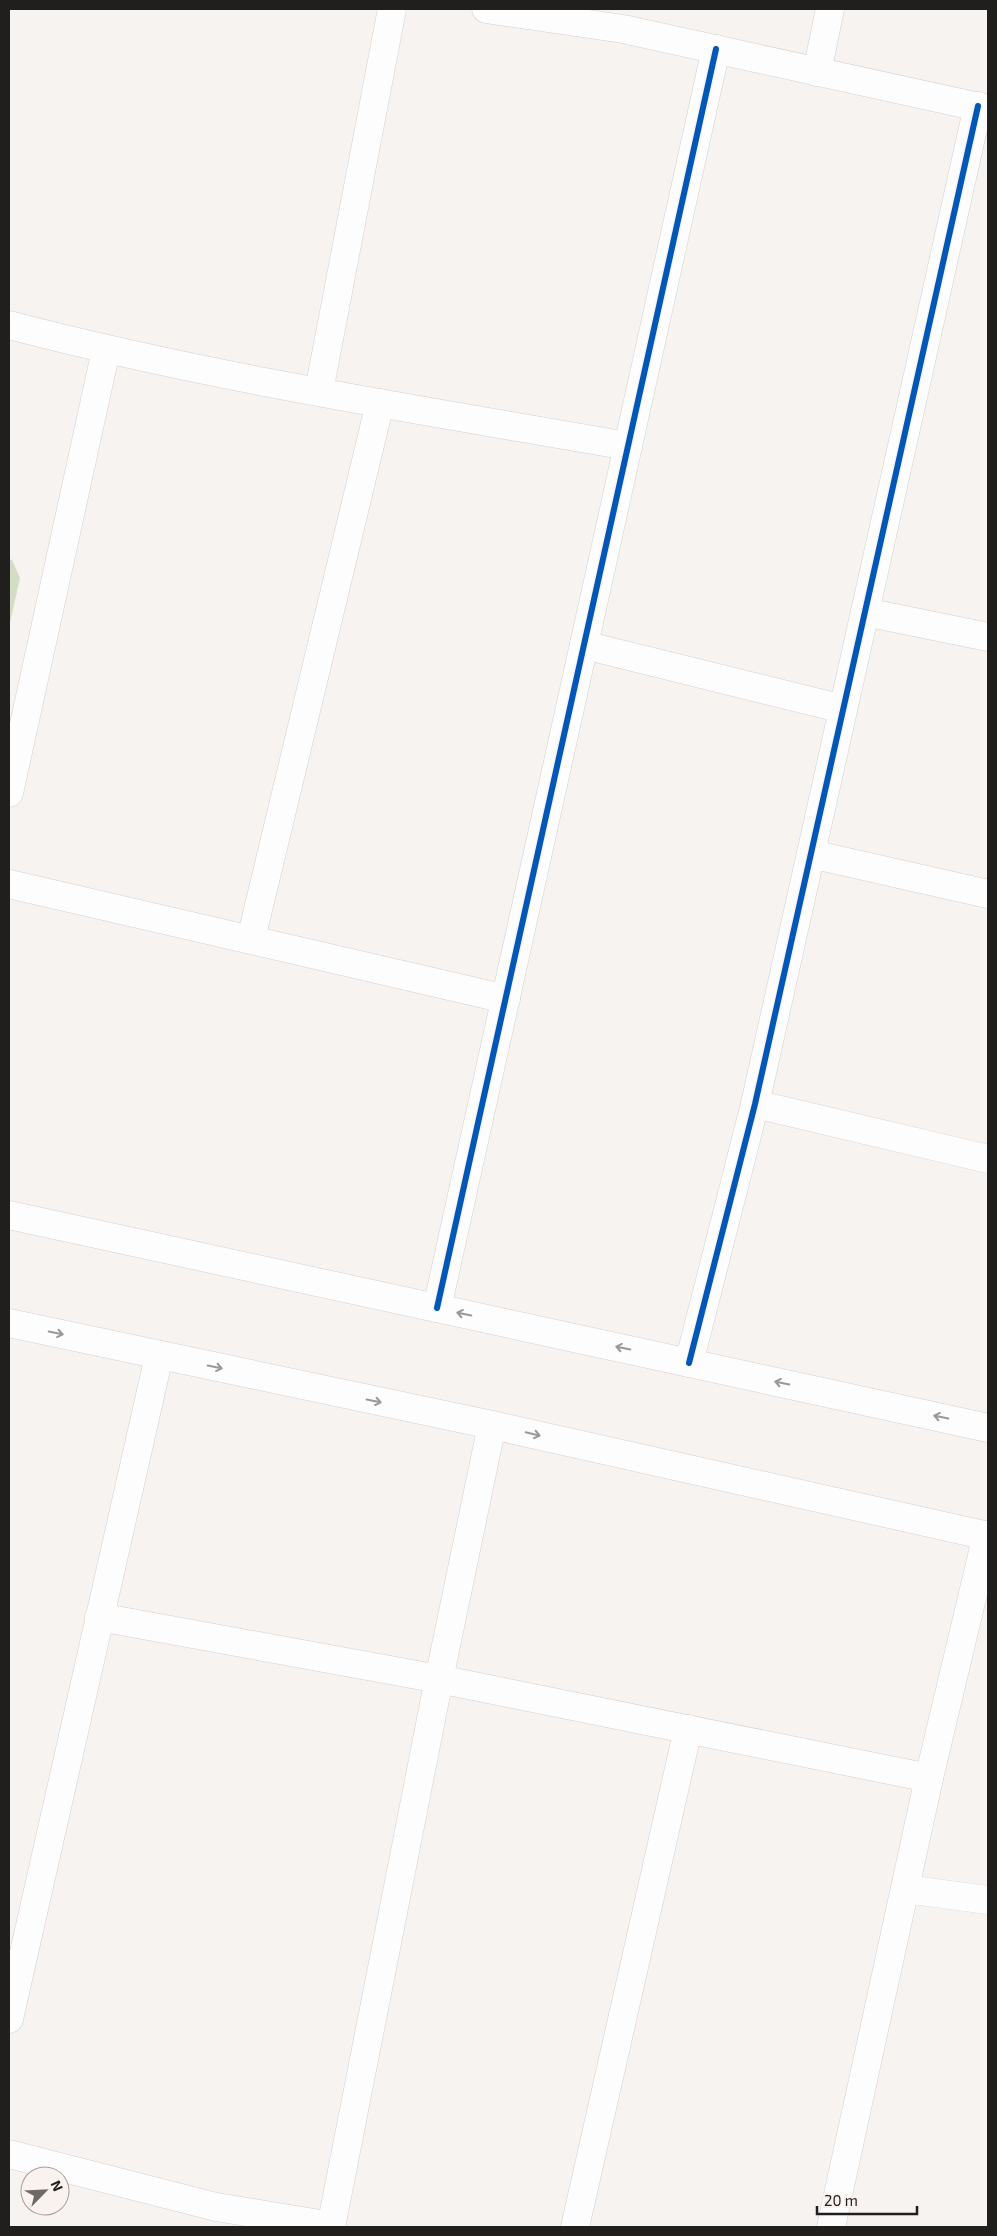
<svg xmlns="http://www.w3.org/2000/svg" width="997" height="2236" viewBox="0 0 997 2236" font-family="'Exo 2',sans-serif">
  <style>
    .green { fill: #d2ddc4 }
    .lines { fill: none; stroke-linecap: round; stroke-linejoin: round }
    .minor-casing { stroke: #d3d0cf; stroke-width: 29 }
    .minor { stroke: #fefdfd; stroke-width: 28 }
    .cycleway-casing { stroke: #faf2ee; stroke-width: 9 }
    .cycleway { stroke: #0057b8; stroke-width: 6 }
    .oneway { stroke: #9b9998 }
  </style>
  <rect width="100%" height="100%" fill="#f7f3f1"/>
  <!-- green -->
  <polygon class="green" points="9,559 12,560 20,578 9,627"/>
  <g class="lines">
    <!-- minor casing -->
    <g class="minor-casing">
      <g id="minor">
        <polyline points="486,9 623,29 988,109"/>
        <polyline points="817,72 830,9"/>
        <path d="M9 325C212 378 421 410 628 446"/>
        <polyline points="319,391 392,9"/>
        <polyline points="865,612 988,637"/>
        <polyline points="584,645 843,709"/>
        <polyline points="9,793 106,350"/>
        <polyline points="811,854 988,894"/>
        <polyline points="9,884 506,999"/>
        <polyline points="251,939 380,403"/>
        <polyline points="755,1104 988,1159"/>
        <polyline points="9,1215 988,1428"/>
        <polyline points="437,1308 716,49"/>
        <polyline points="9,1323 492,1425 988,1536"/>
        <polyline points="689,1363 755,1104 978,106"/>
        <polyline points="99,1617 439,1679 929,1778"/>
        <polyline points="905,1889 988,1900"/>
        <polyline points="9,2019 159,1356"/>
        <polyline points="9,2154 216,2207 332,2226"/>
        <polyline points="331,2227 439,1679 492,1425"/>
        <polyline points="575,2227 688,1729"/>
        <polyline points="831,2227 929,1778 987,1535"/>
      </g>
    </g>
    <!-- minor -->
    <use href="#minor" class="minor"/>
    <!-- cycleway casing -->
    <g class="cycleway-casing">
      <g id="cycleway">
        <polyline points="437,1308 716,49"/>
        <polyline points="689,1363 755,1104 978,106"/>
      </g>
    </g>
    <!-- cycleway -->
    <use href="#cycleway" class="cycleway"/>
  </g>
  <!-- one-way arrows -->
  <defs><path id="oneway-shaft" d="M-6 0H5M1.5-3L5.5 0L1.5 3" fill="none" stroke-width="1.6" stroke-linecap="round" stroke-linejoin="round" transform="scale(1.25)"/></defs>
  <g class="oneway">
    <use href="#oneway-shaft" transform="translate(464 1314) rotate(-168)"/>
    <use href="#oneway-shaft" transform="translate(56 1333) rotate(12)"/>
    <use href="#oneway-shaft" transform="translate(623 1348) rotate(-168)"/>
    <use href="#oneway-shaft" transform="translate(215 1367) rotate(12)"/>
    <use href="#oneway-shaft" transform="translate(782 1383) rotate(-168)"/>
    <use href="#oneway-shaft" transform="translate(374 1401) rotate(12)"/>
    <use href="#oneway-shaft" transform="translate(941 1417) rotate(-168)"/>
    <use href="#oneway-shaft" transform="translate(533 1434) rotate(13)"/>
  </g>
  <!-- border -->
  <rect width="997" height="2236" fill="none" stroke="#211f1d" stroke-width="20"/>
  <!-- north arrow -->
  <g transform="translate(45 2191) rotate(66)"><circle r="24" fill="#faf2ee" stroke="#a39e9a"/>
  <path d="M0-4L9 19L0 12L-9 19Z" fill="#6c6967"/>
  <text y="-8" font-size="14" font-weight="bold" text-anchor="middle" fill="#211f1d">N</text>
  </g>
  <!-- scale -->
  <path d="M817 2206v8h100v-8" fill="none" stroke="#211f1d" stroke-width="2.5"/>
  <text x="824" y="2206" font-size="15" fill="#211f1d" stroke="#faf2ee" stroke-width="4" paint-order="stroke">20 m</text>
</svg>
